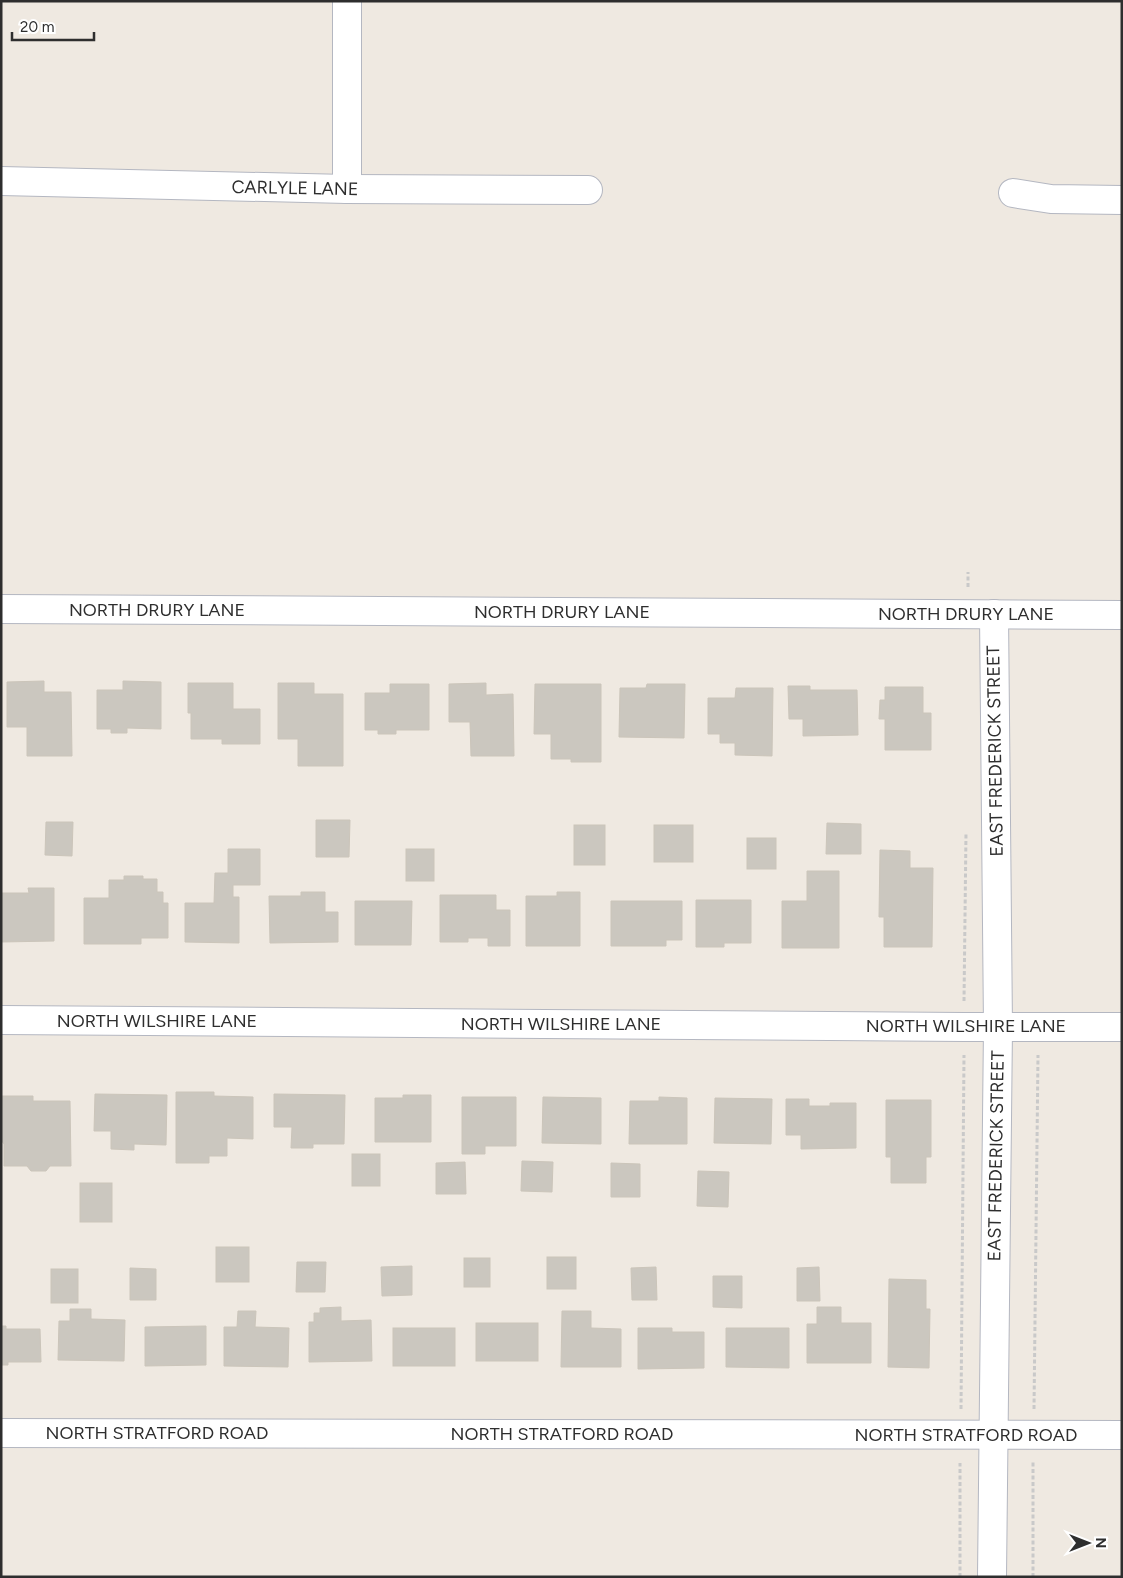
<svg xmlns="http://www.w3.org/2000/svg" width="1123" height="1578" viewBox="0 0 1123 1578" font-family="Figtree,sans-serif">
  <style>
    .building { fill: #cbc7bf; stroke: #cbc5ba }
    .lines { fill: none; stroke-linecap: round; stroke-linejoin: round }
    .street-casing { stroke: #b4b7c1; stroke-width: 30 }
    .path { stroke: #c9c9c9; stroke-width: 3; stroke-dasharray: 4 2.5; stroke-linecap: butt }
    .street { stroke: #fff; stroke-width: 28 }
    .labels { text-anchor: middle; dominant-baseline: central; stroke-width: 5; stroke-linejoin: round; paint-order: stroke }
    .street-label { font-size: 18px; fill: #2e2e2e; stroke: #fff }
  </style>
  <rect width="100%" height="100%" fill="#efe9e1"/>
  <!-- building -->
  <g class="building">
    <polygon points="44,681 44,692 71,692 72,756 27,756 27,727 7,727 7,682"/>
    <polygon points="123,681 161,682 161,729 127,728 127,733 111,733 111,729 97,729 97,690 123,690"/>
    <polygon points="188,683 233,683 233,709 260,709 260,744 222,744 222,739 191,739 191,713 188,713"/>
    <polygon points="278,683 314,683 314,694 343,694 343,766 298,766 298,739 278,739"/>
    <polygon points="486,683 486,695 513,694 514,756 471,756 470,722 449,722 449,684"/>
    <polygon points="390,684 429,684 429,730 396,730 396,734 378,734 378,730 365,730 365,693 390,693"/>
    <polygon points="535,684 601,684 601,762 571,762 571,759 551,759 551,734 534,734"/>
    <polygon points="647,684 685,684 684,738 619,737 620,688 646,688"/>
    <polygon points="788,686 810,686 810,690 857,690 858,735 803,736 803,719 789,719"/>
    <polygon points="885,687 923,687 923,713 931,713 931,750 885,750 885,719 879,719 880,700 885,700"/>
    <polygon points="736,688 773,688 772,756 735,755 735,743 720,743 720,734 708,734 708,698 735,698"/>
    <polygon points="316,820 350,820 349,857 316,857"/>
    <polygon points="46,822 73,822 72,856 45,855"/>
    <polygon points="827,823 861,824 861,854 826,854"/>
    <rect x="574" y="825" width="31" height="40"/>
    <rect x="654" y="825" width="39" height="37"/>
    <rect x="747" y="838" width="29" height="31"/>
    <polygon points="228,849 260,849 260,885 233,885 233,897 239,897 239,943 185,942 185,903 214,903 215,873 228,873"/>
    <rect x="406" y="849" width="28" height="32"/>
    <polygon points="880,850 910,851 910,868 933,868 932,947 884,947 884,917 879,917"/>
    <polygon points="807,871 839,871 839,948 782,948 782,901 807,901"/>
    <polygon points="124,876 143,876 143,879 157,879 157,892 163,892 163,903 168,903 168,938 141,938 141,944 84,944 84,898 109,898 109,880 124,880"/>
    <polygon points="28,888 54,888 54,941 1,942 1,893 29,893"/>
    <polygon points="301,892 325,892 325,912 338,912 338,942 270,943 269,896 301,896"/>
    <polygon points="557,892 580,892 580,946 526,946 526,896 557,896"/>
    <polygon points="440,895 496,895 496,910 510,910 510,946 488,946 488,938 468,938 468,942 440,942"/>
    <polygon points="696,900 751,900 751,943 724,943 724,947 696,947"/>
    <polygon points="355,901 412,901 411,945 355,945"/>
    <polygon points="611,901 682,901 682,940 666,940 666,946 611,946"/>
    <polygon points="176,1092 214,1092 214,1096 253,1097 253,1139 227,1138 227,1156 209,1156 209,1163 176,1163"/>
    <polygon points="95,1094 167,1095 166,1145 134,1144 134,1150 111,1149 111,1131 94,1131"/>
    <polygon points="274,1094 345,1095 344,1144 313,1144 313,1148 291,1148 292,1127 274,1127"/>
    <polygon points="403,1095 431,1095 431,1142 375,1142 375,1098 403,1098"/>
    <polygon points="1,1096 33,1096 33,1101 70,1101 71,1166 50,1166 46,1171 31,1171 27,1166 4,1166 4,1144 1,1140"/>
    <polygon points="462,1097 516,1097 516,1146 485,1146 485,1154 462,1154"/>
    <polygon points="543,1097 601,1098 601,1144 542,1143"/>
    <polygon points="659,1097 687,1098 687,1144 629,1144 630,1101 659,1101"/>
    <polygon points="715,1098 772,1099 771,1144 714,1143"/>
    <polygon points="786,1099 809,1099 809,1106 830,1106 830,1103 856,1103 856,1148 801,1149 801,1135 786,1135"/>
    <polygon points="886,1100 931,1100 931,1157 926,1157 926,1183 891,1183 891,1157 886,1157"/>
    <rect x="352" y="1154" width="28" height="32"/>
    <polygon points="522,1161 553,1162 552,1192 521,1191"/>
    <polygon points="465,1162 466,1194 436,1194 436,1163"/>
    <polygon points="611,1163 640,1164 640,1197 611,1197"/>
    <polygon points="698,1171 729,1172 728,1207 697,1206"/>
    <rect x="80" y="1183" width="32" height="39"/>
    <rect x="216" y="1247" width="33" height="35"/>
    <rect x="547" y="1257" width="29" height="32"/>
    <rect x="464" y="1258" width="26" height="29"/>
    <polygon points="297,1262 326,1262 325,1292 296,1292"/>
    <polygon points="412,1266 412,1295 382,1296 381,1267"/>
    <polygon points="656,1267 657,1300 632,1300 631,1268"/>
    <polygon points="819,1267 820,1301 797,1301 797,1268"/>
    <polygon points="130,1268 156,1269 156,1300 130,1300"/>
    <rect x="51" y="1269" width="27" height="34"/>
    <polygon points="713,1276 742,1276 742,1308 713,1307"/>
    <polygon points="889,1279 926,1280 926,1309 930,1309 929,1368 888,1367"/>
    <polygon points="341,1307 341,1321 371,1320 372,1361 309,1362 309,1322 314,1322 314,1313 320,1313 320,1308"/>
    <polygon points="817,1307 841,1307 841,1323 871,1323 871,1363 807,1363 807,1324 817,1324"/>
    <polygon points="70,1309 91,1309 91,1319 125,1320 124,1361 58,1360 59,1321 70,1321"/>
    <polygon points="238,1311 256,1311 255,1327 289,1328 288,1367 224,1366 224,1327 237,1327"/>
    <polygon points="562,1311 591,1311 591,1328 621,1329 621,1367 561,1367"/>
    <rect x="476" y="1323" width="62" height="38"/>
    <polygon points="1,1326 6,1326 6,1329 40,1329 41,1362 8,1362 8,1365 1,1365"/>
    <polygon points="206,1326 206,1365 145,1366 145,1327"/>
    <rect x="393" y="1328" width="62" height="38"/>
    <polygon points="638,1328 672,1328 672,1332 704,1332 704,1368 638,1369"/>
    <polygon points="726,1328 789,1328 789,1368 726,1367"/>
  </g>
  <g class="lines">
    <!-- street casing -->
    <g class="street-casing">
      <g id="street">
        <polyline points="1,181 347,189 588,190"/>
        <polyline points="347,189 347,1"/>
        <polyline points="1013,193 1051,199 1122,200"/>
        <polyline points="1,609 1122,615"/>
        <polyline points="1,1020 964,1027 1122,1027"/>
        <polyline points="1,1433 1122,1435"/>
        <polyline points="992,1577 998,1027 994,614"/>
      </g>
    </g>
    <!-- path -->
    <g class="path">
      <polyline points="968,587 968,572"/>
      <polyline points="964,1001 966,832"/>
      <polyline points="961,1409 964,1055"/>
      <polyline points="1034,1409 1038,1055"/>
      <polyline points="960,1577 960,1463"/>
      <polyline points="1033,1577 1033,1462"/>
    </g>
    <!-- street -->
    <use href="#street" class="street"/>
  </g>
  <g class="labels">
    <!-- street labels -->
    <g class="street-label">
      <text transform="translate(295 188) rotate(1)">CARLYLE LANE</text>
      <text x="157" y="610">NORTH DRURY LANE</text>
      <text x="562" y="612">NORTH DRURY LANE</text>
      <text x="966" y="614">NORTH DRURY LANE</text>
      <text transform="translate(995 751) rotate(-91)">EAST FREDERICK STREET</text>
      <text x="157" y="1021">NORTH WILSHIRE LANE</text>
      <text x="561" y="1024">NORTH WILSHIRE LANE</text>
      <text x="966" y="1026">NORTH WILSHIRE LANE</text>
      <text transform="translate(996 1156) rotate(-89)">EAST FREDERICK STREET</text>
      <text x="157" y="1433">NORTH STRATFORD ROAD</text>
      <text x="562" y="1434">NORTH STRATFORD ROAD</text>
      <text x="966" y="1435">NORTH STRATFORD ROAD</text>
    </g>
  </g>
  <!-- border -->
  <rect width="1123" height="1578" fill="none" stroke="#2e2e2e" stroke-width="5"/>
  <!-- north arrow -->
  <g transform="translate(1088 1543) rotate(90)" stroke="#ffffff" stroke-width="4" paint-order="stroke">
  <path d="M0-4L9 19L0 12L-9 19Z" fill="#2e2e2e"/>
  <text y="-8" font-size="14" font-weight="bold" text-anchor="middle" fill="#2e2e2e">N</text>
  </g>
  <!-- scale -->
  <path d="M12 32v8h82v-8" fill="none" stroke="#2e2e2e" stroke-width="2.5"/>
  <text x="20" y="32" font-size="15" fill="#2e2e2e" stroke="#ffffff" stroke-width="4" paint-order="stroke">20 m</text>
</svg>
